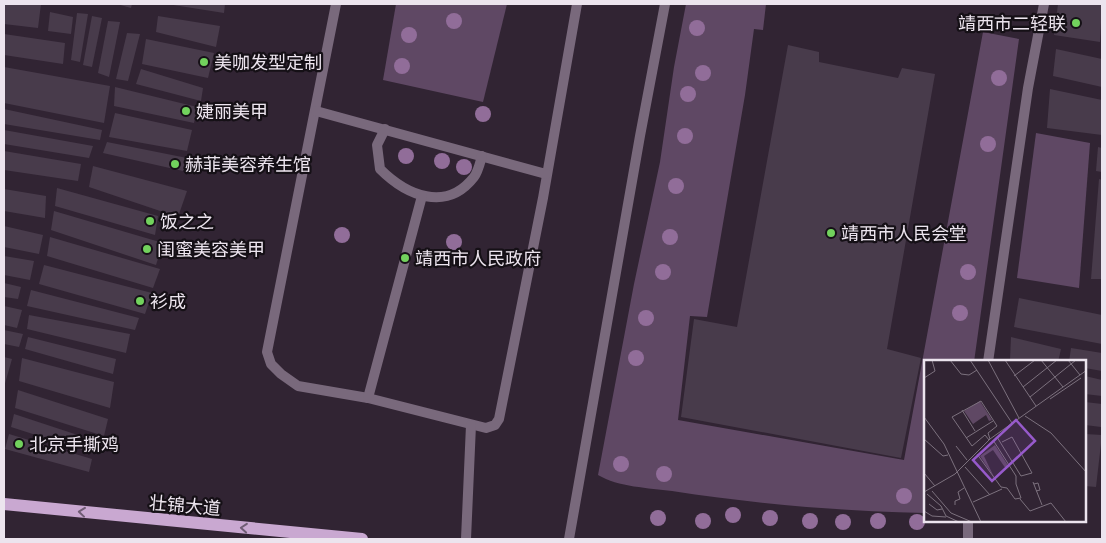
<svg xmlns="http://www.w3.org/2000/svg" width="1106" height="543" viewBox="0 0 1106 543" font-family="'Playfair Display','Noto Sans SC',serif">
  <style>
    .green { fill: #5f4864 }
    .building { fill: #483b4b }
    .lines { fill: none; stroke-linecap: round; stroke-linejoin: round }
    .lane { stroke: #79697c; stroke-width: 10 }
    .street { stroke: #79697c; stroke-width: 10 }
    .primary { stroke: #c9a8d1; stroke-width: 12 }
    .tree { fill: #916d99 }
    .oneway { stroke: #6f5c74 }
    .poi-dot { fill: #72d25d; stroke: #151016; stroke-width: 2 }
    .labels { text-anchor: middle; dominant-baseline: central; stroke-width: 4.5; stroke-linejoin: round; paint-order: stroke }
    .poi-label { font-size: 18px; fill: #ece4ee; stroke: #151016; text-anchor: start }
    .street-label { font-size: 18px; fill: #ece4ee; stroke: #151016 }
    .inset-road { fill: none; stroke: #7c717e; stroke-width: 1 }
    .view { fill: #975acb; fill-opacity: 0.15; stroke: #975acb; stroke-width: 2.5 }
    .inset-edge { fill: none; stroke: #ece4ee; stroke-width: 2.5 }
  </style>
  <rect width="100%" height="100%" fill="#312433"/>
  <!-- green -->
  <g class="green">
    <polygon points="396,4 507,4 483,102 383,80"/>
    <path d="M686 4H766L763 30 754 29 745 95 707 317 690 316 678 420 904 460 983 32 1019 39 974 362H925V513C839 511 756 504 672 491 649 488 618 487 598 475L634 284 660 162 674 67Z"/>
    <polygon points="1036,133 1090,143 1079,288 1017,278"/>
  </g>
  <!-- building -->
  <g class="building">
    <polygon points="4,4 41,4 38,28 4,24"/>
    <polygon points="117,4 132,4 131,8"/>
    <polygon points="167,4 225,4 224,13"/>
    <polygon points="1058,4 1102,4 1100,42 1054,35"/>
    <polygon points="50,12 73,17 71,34 48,31"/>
    <polygon points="77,13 88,14 80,62 71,60"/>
    <polygon points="92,16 102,18 92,67 83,65"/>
    <polygon points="158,16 220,26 216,47 156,32"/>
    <polygon points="108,21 120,22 109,77 98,73"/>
    <polygon points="127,33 140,34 128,81 116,79"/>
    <polygon points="4,34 65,43 63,64 4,55"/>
    <polygon points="146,39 214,53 208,78 142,64"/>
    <polygon points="788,45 819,52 819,62 898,78 902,68 935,74 887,349 921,358 901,458 681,417 694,319 737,327"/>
    <polygon points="1056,49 1102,59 1102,87 1053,76"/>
    <polygon points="4,67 110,86 104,123 4,103"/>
    <polygon points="141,69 203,88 201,101 136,84"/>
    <polygon points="115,87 197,107 194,123 114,106"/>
    <polygon points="1050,89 1102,100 1102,135 1047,128"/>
    <polygon points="4,109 102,130 100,140 4,124"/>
    <polygon points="115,113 192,130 187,151 109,137"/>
    <polygon points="4,130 93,146 89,158 4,144"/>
    <polygon points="107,142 187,158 183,171 103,153"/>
    <polygon points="1098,147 1102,148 1102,172 1096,171"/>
    <polygon points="4,151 81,164 78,181 4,170"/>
    <polygon points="93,166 187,191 178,217 89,187"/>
    <polygon points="1099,179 1102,180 1102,279 1091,279"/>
    <polygon points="57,188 158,216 155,235 55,206"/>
    <polygon points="4,189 46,196 45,218 4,211"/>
    <polygon points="54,211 163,243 156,265 51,230"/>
    <polygon points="4,226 43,235 39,254 4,247"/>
    <polygon points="50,237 160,269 153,288 47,256"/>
    <polygon points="4,256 34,261 30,280 4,275"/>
    <polygon points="44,265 152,293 145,314 39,284"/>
    <polygon points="4,283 21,287 18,299 4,297"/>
    <polygon points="31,290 139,318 135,330 27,306"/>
    <polygon points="1019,298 1102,315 1102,344 1014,327"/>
    <polygon points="4,306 22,310 17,328 4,325"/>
    <polygon points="29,315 130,334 126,353 27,329"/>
    <polygon points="4,330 23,334 19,347 4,344"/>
    <polygon points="28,337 116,359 113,374 25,349"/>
    <polygon points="1011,337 1061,349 1058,362 1010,360"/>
    <polygon points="1071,348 1102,353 1102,371 1085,368 1085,362 1069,362"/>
    <polygon points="4,357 12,359 4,387"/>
    <polygon points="22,358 114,382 110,408 19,381"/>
    <polygon points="1085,376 1102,380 1102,396 1085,394"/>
    <polygon points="18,390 108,419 104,436 15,408"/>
    <polygon points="1085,402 1102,404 1101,427 1085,425"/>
    <polygon points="14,414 99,442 95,454 11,427"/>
    <polygon points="9,434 92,459 89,472 5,449"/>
    <polygon points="1085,434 1102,435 1096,487 1085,486"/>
  </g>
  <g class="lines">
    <!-- lane -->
    <g class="lane">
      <polyline points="336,4 267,352 271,364 281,374 298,386 368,398 486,428 495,425 499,419 543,198 577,4"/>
      <polyline points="316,111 546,174"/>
      <path d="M385 129 377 145 380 169C406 195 446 213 474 177 478 172 480 163 482 156"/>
      <polyline points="368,398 422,196"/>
      <polyline points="466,539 471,425"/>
    </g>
    <!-- street -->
    <g class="street">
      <polyline points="988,362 1028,88 1044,4"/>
      <polyline points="569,539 640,136 665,4"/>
      <polyline points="968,539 968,522"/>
    </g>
    <!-- primary -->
    <polyline class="primary" points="4,504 362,539"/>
  </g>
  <!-- trees -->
  <g class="tree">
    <circle cx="454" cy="21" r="8"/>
    <circle cx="697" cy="28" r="8"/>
    <circle cx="409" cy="35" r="8"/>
    <circle cx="402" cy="66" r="8"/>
    <circle cx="703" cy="73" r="8"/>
    <circle cx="999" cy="78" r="8"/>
    <circle cx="688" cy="94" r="8"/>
    <circle cx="483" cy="114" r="8"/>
    <circle cx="685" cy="136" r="8"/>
    <circle cx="988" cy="144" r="8"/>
    <circle cx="406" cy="156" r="8"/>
    <circle cx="442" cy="161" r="8"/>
    <circle cx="464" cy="167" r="8"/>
    <circle cx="676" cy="186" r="8"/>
    <circle cx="342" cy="235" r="8"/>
    <circle cx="670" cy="237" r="8"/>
    <circle cx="454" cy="242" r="8"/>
    <circle cx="663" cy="272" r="8"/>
    <circle cx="968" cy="272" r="8"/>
    <circle cx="960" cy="313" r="8"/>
    <circle cx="646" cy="318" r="8"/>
    <circle cx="636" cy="358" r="8"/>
    <circle cx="621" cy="464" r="8"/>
    <circle cx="664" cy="474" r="8"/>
    <circle cx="904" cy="496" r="8"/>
    <circle cx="733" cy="515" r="8"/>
    <circle cx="658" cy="518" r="8"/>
    <circle cx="770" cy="518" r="8"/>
    <circle cx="703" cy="521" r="8"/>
    <circle cx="810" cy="521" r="8"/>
    <circle cx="878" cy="521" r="8"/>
    <circle cx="843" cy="522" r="8"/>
    <circle cx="917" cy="522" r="8"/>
  </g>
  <!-- one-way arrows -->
  <defs><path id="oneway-chevron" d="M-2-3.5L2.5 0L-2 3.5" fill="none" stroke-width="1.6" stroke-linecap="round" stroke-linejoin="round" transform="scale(1.25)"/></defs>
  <g class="oneway">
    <use href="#oneway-chevron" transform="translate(82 512) rotate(-174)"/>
    <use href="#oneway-chevron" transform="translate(244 528) rotate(-175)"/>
  </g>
  <!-- markers -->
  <g class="poi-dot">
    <circle cx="1076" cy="23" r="5"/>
    <circle cx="204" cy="62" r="5"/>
    <circle cx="186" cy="111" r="5"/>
    <circle cx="175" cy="164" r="5"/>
    <circle cx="150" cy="221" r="5"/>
    <circle cx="831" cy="233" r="5"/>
    <circle cx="147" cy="249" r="5"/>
    <circle cx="405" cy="258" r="5"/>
    <circle cx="140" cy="301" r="5"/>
    <circle cx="19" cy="444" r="5"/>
  </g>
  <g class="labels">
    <!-- poi labels -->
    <g class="poi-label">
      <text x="1066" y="23" text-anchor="end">靖西市二轻联</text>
      <text x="214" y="62">美咖发型定制</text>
      <text x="196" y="111">婕丽美甲</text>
      <text x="185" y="164">赫菲美容养生馆</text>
      <text x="160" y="221">饭之之</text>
      <text x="841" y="233">靖西市人民会堂</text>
      <text x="157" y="249">闺蜜美容美甲</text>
      <text x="415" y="258">靖西市人民政府</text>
      <text x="150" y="301">衫成</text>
      <text x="29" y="444">北京手撕鸡</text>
    </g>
    <!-- street labels -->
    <g class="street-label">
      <text transform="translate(185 505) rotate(5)">壮锦大道</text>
    </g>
  </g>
  <!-- overview -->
  <g transform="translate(924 360)">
    <rect width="162" height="162" fill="#312433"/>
    <path d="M56 41 68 60 65 61 62 55 49 64 40 51ZM71 85 85 107 82 109 69 90 60 96 70 117 56 96Z" fill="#5f4864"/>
    <path class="inset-road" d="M26 0 37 14 45 15 53 10M46 0 88 63M64 0 95 58M81 0 112 46M117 0 139 27M144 0 156 15M90 16 111 0M0 18 11 11 8 0M99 27 133 0M106 37 152 0M126 39 157 18M38 50 51 71M101 56 127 73 163 113M0 57 20 84 57 162M73 77 97 116 108 113 88 77 78 82M42 78 69 61M0 79 19 96 24 95M65 80 61 75 48 86 28 57 57 41 73 66 64 73 66 79M32 86 43 100M53 94 77 127 83 128 91 139 97 138 92 124V116L69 80M41 107 66 135M0 113 11 126M109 122 118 145M110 124 114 123 116 130 112 131M8 131 27 153 48 162M0 132 31 114 66 79 163 10M3 134 17 146 22 156 35 162M96 139 106 151 127 143 142 162M49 142 78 129M5 144 13 150 18 149M31 145V141L36 139 34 132 40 128M0 151 8 156 22 157"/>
    <path class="view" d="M92 60 111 81 68 121 49 100Z"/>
    <rect width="162" height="162" class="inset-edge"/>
  </g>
  <!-- border -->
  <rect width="1106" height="543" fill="none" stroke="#ece4ee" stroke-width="10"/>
</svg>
